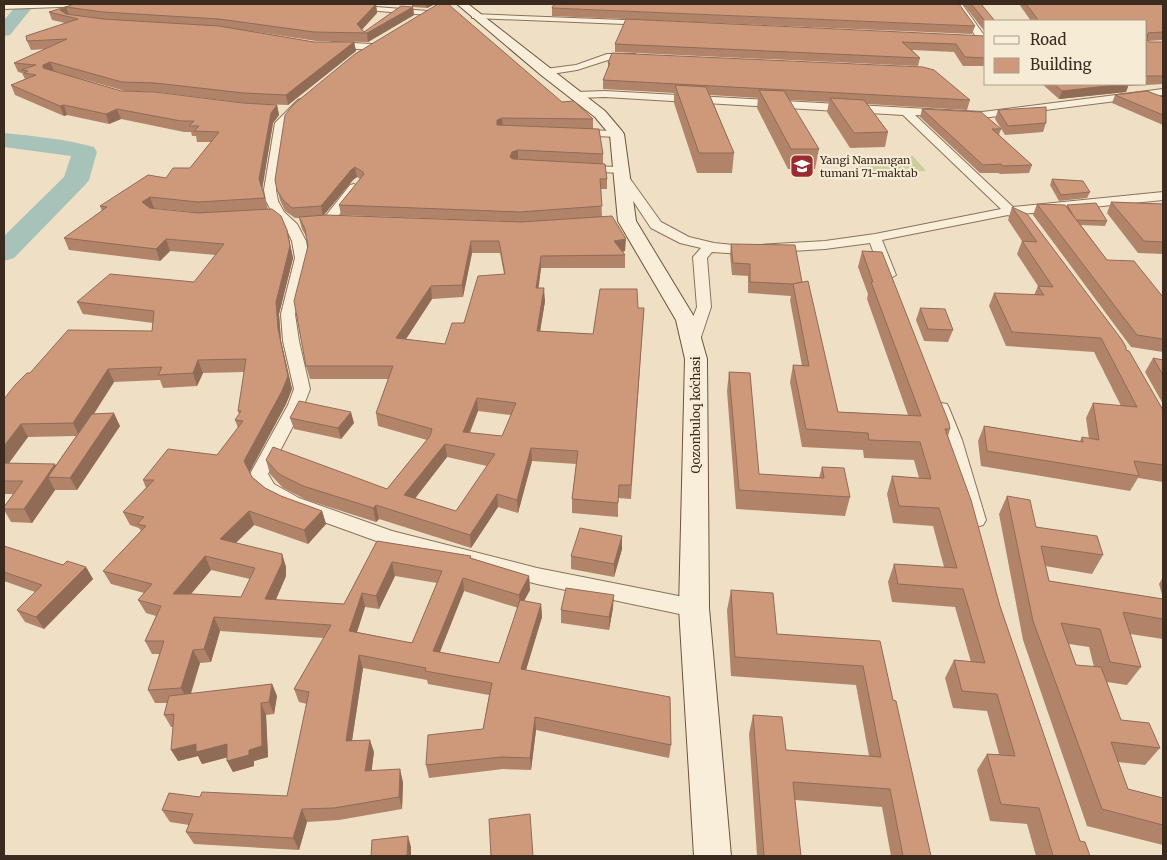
<svg xmlns="http://www.w3.org/2000/svg" width="1167" height="860" viewBox="0 0 1167 860" font-family="Merriweather,serif">
  <style>
    .green { fill: #cace99 }
    .lines { fill: none; stroke-linecap: round; stroke-linejoin: round }
    .river { fill: #a7c2b9; fill-rule: evenodd }
    .minor-casing { stroke: #8b725b; stroke-width: 2 }
    .secondary-casing { stroke: #6d533e; stroke-width: 2 }
    .minor { fill: #f9eed9; fill-rule: evenodd }
    .secondary { fill: #f9eed9; fill-rule: evenodd }
    .wall { fill: #b1846a; fill-rule: evenodd }
    .shaded-wall { fill: #906b56 }
    .building { fill: #ce997b; stroke: #906b56; fill-rule: evenodd }
    .labels { text-anchor: middle; dominant-baseline: central; stroke-width: 4.5; stroke-linejoin: round; paint-order: stroke }
    .far-poi-label { font-size: 11px; fill: #3b2b1f; stroke: #f6ebd5; text-anchor: start }
    .street-label { font-size: 12px; fill: #3b2b1f; stroke: #f6ebd5 }
  </style>
  <rect width="100%" height="100%" fill="#efe0c5"/>
  <!-- green -->
  <polygon class="green" points="913,156 926,171 864,173 853,158"/>
  <g class="lines">
    <!-- river -->
    <g class="river">
      <polygon points="18,4 35,4 10,35 4,36 4,20"/>
      <path d="M4 133C34 136 64 139 94 147L97 152 89 180 85 185 14 258 4 261V236L64 177 71 156 4 147Z"/>
    </g>
    <!-- minor casing -->
    <g class="minor-casing">
      <g id="minor">
        <polygon points="92,4 88,6 4,9 4,5"/>
        <polygon points="954,4 962,4 986,38 985,41 979,41"/>
        <polygon points="363,6 428,11 432,13 428,15 366,10 362,8"/>
        <polygon points="472,14 649,21 653,23 649,25 475,18 472,18"/>
        <polygon points="332,42 372,44 376,47 372,50 329,47 328,45"/>
        <polygon points="607,54 635,54 639,57 635,60 608,60 577,70 545,75 540,72 545,69 576,65"/>
        <polygon points="1163,89 1163,95 982,118 915,115 1013,207 1163,192 1163,200 1022,214 1021,218 1017,219 1008,215 882,240 896,275 889,279 882,275 870,243 825,249 743,254 712,252 707,258 711,307 700,340 697,343 687,343 684,340 697,307 693,257 701,248 680,243 651,228 618,178 620,176 628,176 661,222 689,237 714,243 743,246 825,241 875,234 1001,209 903,115 605,97 576,98 571,95 576,92 605,91 982,112"/>
        <polygon points="301,99 306,102 285,124 276,190 278,201 284,212 297,224 306,241 309,258 295,314 299,341 310,389 304,405 268,474 274,484 299,498 392,531 537,568 694,599 702,602 705,608 702,614 694,617 537,584 382,543 285,508 260,494 250,474 288,405 294,389 283,341 281,314 295,258 292,241 285,226 273,214 266,201 264,190 275,123 298,100"/>
        <polygon points="578,130 617,131 622,134 617,137 574,135 573,133 574,131"/>
        <polygon points="583,166 623,167 629,170 623,173 579,171 577,169"/>
        <polygon points="354,184 360,188 332,224 324,224 322,221 324,218 350,185"/>
        <polygon points="941,403 947,404 949,408 962,440 986,520 983,525 976,527 969,525 966,520 944,440 933,408 935,404"/>
      </g>
    </g>
    <!-- secondary casing -->
    <g class="secondary-casing">
      <polygon id="secondary" points="457,4 468,4 605,111 622,131 624,134 636,221 696,320 707,359 709,608 731,856 694,856 679,608 685,359 676,320 618,221 610,135 595,117 541,75"/>
    </g>
    <!-- minor -->
    <use href="#minor" class="minor"/>
    <!-- secondary -->
    <use href="#secondary" class="secondary"/>
  </g>
  <!-- wall -->
  <g class="wall">
    <path d="M75 4H386L384 5H376L377 13 362 29 364 32 412 7V4H435L427 8 413 7 414 15 368 42 316 41 250 31 314 42H354L356 51 288 105 258 104 277 105 279 115 273 123 262 189 268 209 287 230 293 258 279 314 281 341 292 389 286 404 249 473 252 477 265 488 281 496 322 511 326 524 308 544 254 525 236 543 282 554 286 567V576L276 600 344 604 377 541 471 556V558L529 576 530 590 524 601 541 604 542 617 526 670 671 745 669 758 536 730 531 770 503 769 429 778 426 765 483 729 489 695 428 684 427 680 363 668 352 740 374 752 371 771 403 782 402 809 339 820 307 822 299 850 194 844 186 832 189 825 170 822 162 810 200 797 287 796 307 704 299 702 294 689 324 638 220 631 211 662 200 663 191 694 272 684 277 696 274 714 266 715 268 757 254 761V766L233 772 227 761V757L202 764 198 756 178 761 173 727H171L164 715 167 703H155L148 690 160 654H152L145 641 156 616 146 613 138 600 144 593 111 584 103 571 141 531 139 528 130 525 123 512 146 488 143 480 217 455 238 428 235 420 239 414 238 411 244 372 203 373 197 386 163 388 160 380 114 382 94 414 120 426 77 490H55L32 523 11 522 4 510V507L13 494H4V399L30 373 152 331 153 323 83 314 77 302 194 282 216 255 170 251 160 261 69 250 64 238 102 211 100 206 190 168 211 142H197L196 136H192L191 132H184L121 119 109 124 67 115 64 116 15 95 11 85 25 79 22 73 18 72 14 63 45 49 31 50 27 41 65 23 52 20 49 12ZM72 76 125 91 158 92 245 103 121 91ZM154 208 202 213 153 209ZM76 436 56 465 8 463 28 437ZM211 570 250 579 241 597 191 594ZM395 576 437 583 412 643 357 632 365 607 379 609ZM464 591 518 608 499 663 440 652Z"/>
    <polygon points="963,4 981,4 986,21 986,33"/>
    <polygon points="1019,4 1163,4 1163,41 1163,40 1148,41 1149,42 1163,42 1163,84 1128,86 1126,92 1059,99 1042,84 1146,84 1146,21 1031,21"/>
    <polygon points="552,8 975,26 972,34 552,16"/>
    <polygon points="986,36 986,66 963,66 954,52 912,50 920,58 918,66 615,52 615,44"/>
    <polygon points="608,63 970,100 967,110 867,104 888,132 885,147 850,148 827,112 829,102 789,100 819,149 815,169 788,169 757,108 758,98 710,95 734,153 732,173 697,173 674,103 674,93 603,89 603,80 608,69"/>
    <polygon points="1115,95 1163,97 1163,125 1112,103"/>
    <path d="M562 102 593 119V129L603 154V164L607 179V189H601L602 217 625 251 623 252 625 255V268H541L538 288 545 301 540 331 593 334 638 308H644L631 499 618 498V517L572 513V499L576 464 532 461 518 513 498 507 471 548 379 519 376 522 307 500 283 488 270 474 266 460 387 489 427 440 378 426 376 413 388 379H310L306 366 308 246 307 238 302 229 299 218H295L285 211 280 200 275 180ZM357 177 360 179 339 205 341 215 503 221 324 215 353 180ZM472 253H500L504 274 445 344 406 339 432 299 463 297ZM478 411 511 415 502 436 470 433ZM447 457 487 466 456 511 415 498Z"/>
    <polygon points="922,109 1001,129 999,135 1032,165 1029,173 1000,174 998,173 980,173 920,117"/>
    <polygon points="998,110 1046,123 1043,132 1005,135 995,119"/>
    <polygon points="1052,179 1090,192 1087,198 1059,201 1050,185"/>
    <polygon points="1111,202 1163,204 1163,254 1138,253 1107,213"/>
    <polygon points="1037,204 1066,207 1067,205 1107,221 1105,226 1081,225 1107,260 1163,297 1163,352 1131,347 1033,215"/>
    <polygon points="1012,207 1126,350 1163,410 1163,482 1138,478 1130,491 981,466 978,441 984,426 1080,441 1082,437 1089,439 1086,418 1093,403 1121,406 1094,352 1006,346 989,306 994,293 1034,295 1038,286 1017,254 1022,241 1008,220"/>
    <polygon points="731,244 802,282 838,412 908,415 867,299 868,294 858,267 862,251 950,429 948,436 1000,606 1080,841 1090,856 1036,856 1027,824 990,821 977,770 987,754 999,754 987,711 953,708 945,678 954,660 971,662 955,607 892,602 888,582 894,564 944,567 933,526 893,523 887,494 892,476 919,478 914,460 864,458 863,450 802,447 790,382 793,365 802,366 790,300 791,296 748,293 748,276 732,275 730,255"/>
    <polygon points="920,308 953,330 948,342 924,341 916,320"/>
    <polygon points="1153,358 1163,360 1163,404 1145,372"/>
    <polygon points="729,372 759,474 819,478 822,467 850,497 845,516 736,509 727,391"/>
    <polygon points="290,418 354,423 341,439 294,429"/>
    <path d="M1007 496 1036 527 1103 555 1092 574 1045 566 1049 581 1163 599V639L1130 634 1141 667 1127 685 1107 682 1121 720 1160 748 1145 765 1118 762 1128 789 1163 798V845L1087 826 1023 640 999 514ZM1069 644 1089 647 1094 667 1076 665Z"/>
    <polygon points="622,536 622,549 614,577 571,569 571,556"/>
    <polygon points="4,546 63,565 86,567 93,579 44,629 25,622 17,610 35,592 4,581"/>
    <polygon points="1163,577 1163,598 1159,584"/>
    <polygon points="731,590 777,634 880,641 893,700 931,856 891,856 882,807 795,800 801,856 757,856 749,734 753,715 786,750 869,756 856,685 731,676 727,610"/>
    <polygon points="613,608 609,630 561,623 561,610"/>
  </g>
  <!-- shaded-wall -->
  <g class="shaded-wall">
    <polygon points="376,4 377,13 359,33 357,24"/>
    <polygon points="426,4 435,4 427,8"/>
    <polygon points="66,7 69,15 67,16 60,10"/>
    <polygon points="413,7 414,15 368,42 367,33"/>
    <polygon points="354,42 356,51 288,105 286,95"/>
    <polygon points="50,62 54,71 43,68 43,65"/>
    <polygon points="1124,84 1129,84 1126,92 1059,99 1062,91"/>
    <polygon points="64,105 67,115 64,116 60,106"/>
    <polygon points="277,105 279,115 273,123 262,190 259,179 271,113"/>
    <polygon points="117,109 121,119 109,124 106,114"/>
    <polygon points="502,118 503,127 497,129 497,120"/>
    <polygon points="518,150 518,160 513,162 510,157 512,152"/>
    <polygon points="355,167 357,177 353,180 323,216 321,206 351,170"/>
    <polygon points="150,197 154,208 146,213 142,202"/>
    <polygon points="287,230 293,258 279,314 281,341 292,389 286,404 248,475 244,461 278,329 276,302"/>
    <polygon points="166,239 170,251 160,261 156,249"/>
    <polygon points="626,239 625,251 614,253 614,241"/>
    <polygon points="471,241 472,253 463,297 462,285"/>
    <polygon points="541,256 541,268 537,301 536,288"/>
    <polygon points="431,286 432,299 398,351 396,338"/>
    <polygon points="544,288 545,301 538,344 537,331"/>
    <polygon points="198,360 203,373 197,386 193,373"/>
    <polygon points="108,369 114,382 79,436 73,423"/>
    <polygon points="477,398 478,411 464,445 463,432"/>
    <polygon points="351,412 354,423 341,439 338,428"/>
    <polygon points="114,413 120,426 77,490 70,478"/>
    <polygon points="21,424 28,437 4,470 4,446"/>
    <polygon points="445,444 447,457 407,509 404,495"/>
    <polygon points="531,448 532,461 518,513 517,500"/>
    <polygon points="55,464 63,478 48,477 55,490 32,523 24,509"/>
    <polygon points="497,494 498,507 471,548 470,535"/>
    <polygon points="376,505 379,519 376,522 373,508"/>
    <polygon points="249,511 254,525 226,552 220,539"/>
    <polygon points="322,511 326,524 308,544 304,530"/>
    <polygon points="622,536 622,549 614,577 614,564"/>
    <polygon points="282,554 286,567 286,576 270,612 265,599"/>
    <polygon points="205,556 211,570 180,607 173,594"/>
    <polygon points="392,562 395,576 379,609 376,596"/>
    <polygon points="86,567 93,579 44,629 36,617"/>
    <polygon points="529,576 530,590 520,608 519,595"/>
    <polygon points="463,578 464,591 435,664 433,651"/>
    <polygon points="362,593 365,607 353,644 349,631"/>
    <polygon points="614,595 613,608 609,630 609,617"/>
    <polygon points="541,604 542,617 522,683 521,669"/>
    <polygon points="214,617 220,631 211,662 204,649"/>
    <polygon points="193,650 200,663 188,701 181,688"/>
    <polygon points="359,655 363,668 350,754 346,741"/>
    <polygon points="272,684 277,696 274,714 269,702"/>
    <polygon points="261,703 266,715 268,757 254,761 254,766 233,772 227,761 249,750"/>
    <polygon points="535,717 536,730 531,770 530,758"/>
    <polygon points="370,740 374,752 370,784 365,771"/>
    <polygon points="196,744 227,744 233,756 202,764 198,756 178,761 171,750"/>
    <polygon points="400,769 403,782 402,809 399,797"/>
    <polygon points="302,809 307,822 299,850 293,838"/>
    <polygon points="408,836 411,847 411,856 407,856"/>
  </g>
  <!-- building -->
  <g class="building">
    <path d="M75 4H376L357 24 364 32 401 6 413 7 367 33 314 32 219 19 103 12 66 7 60 10 66 14 103 19 219 26 314 42H354L286 95 244 93 155 83 122 82 50 62 43 65V68L121 91 155 92 243 103 277 105 271 113 259 179 265 198 198 202 150 197 142 202 150 208 198 213 272 209 281 216 287 230 290 246 276 302 278 329 288 376 282 391 244 461 252 477 265 488 281 496 322 511 304 530 249 511 220 539 282 554V563L265 599 344 604 377 541 471 556 470 558 529 576 519 595 463 578 433 651 499 663 520 600 541 604 521 669 670 697 671 745 535 717 530 758 501 757 426 765 428 735 483 729 492 683 425 671 426 668 359 655 346 741 370 740 365 771 400 769 399 797 334 808 302 809 293 838 186 832 193 814 162 810 169 793 200 797 202 792 287 796 309 692 294 689 331 625 214 617 204 649 193 650 181 688 148 690 164 641H145L161 606 138 600 152 584 103 571 146 526 137 524 144 517 123 512 154 480H143L168 449 217 455 243 421 235 420 241 411H238L246 359 198 360 193 373 158 375 162 367 108 369 73 423 21 424 4 446V399L15 385 27 373H30L68 330 152 331 154 311 77 302 110 274 194 282 224 244 166 239 156 249 64 238 107 207 100 206 148 175 166 178 173 168H190L219 132 194 131 199 126H189L194 121H181L117 109 106 114 64 105 60 106 11 85 36 75 24 73 28 71 21 70 36 65 14 63 67 39 27 41 26 36 78 19 49 12ZM205 556 255 568 241 597 193 594H173ZM392 562 442 571 412 643 349 631 362 593 376 596Z"/>
    <polygon points="438,4 448,4 562,102 574,101 593,119 502,118 497,120 497,125 599,129 603,154 518,150 512,152 510,157 513,159 605,164 607,179 600,179 602,206 520,212 339,205 364,174 363,172 355,167 351,170 321,206 292,208 283,200 277,190 275,180 285,115 294,104 355,54"/>
    <polygon points="554,4 959,4 975,26 552,8"/>
    <polygon points="971,4 981,4 995,21 986,21 986,22"/>
    <polygon points="1026,4 1163,4 1163,32 1148,33 1147,40 1149,42 1163,42 1163,76 1146,76 1146,21 1039,21"/>
    <polygon points="626,19 986,36 986,58 965,57 956,44 902,42 920,58 615,44"/>
    <polygon points="612,53 923,67 934,70 970,100 603,80 610,63 608,63"/>
    <polygon points="1054,84 1124,84 1062,91"/>
    <polygon points="675,85 706,87 734,153 699,153"/>
    <polygon points="759,90 784,91 819,149 791,149"/>
    <polygon points="1147,91 1163,97 1163,115 1115,95"/>
    <polygon points="830,98 864,100 888,132 854,133"/>
    <polygon points="1046,107 1046,123 1008,126 998,110"/>
    <polygon points="922,109 981,112 1001,129 992,129 1032,165 1003,166 1001,164 983,165"/>
    <polygon points="1052,179 1083,181 1090,192 1061,195"/>
    <polygon points="1111,202 1163,204 1163,242 1144,241"/>
    <polygon points="1096,203 1107,221 1076,220 1067,205"/>
    <polygon points="1037,204 1065,205 1107,260 1134,261 1163,297 1163,339 1137,335"/>
    <polygon points="1012,207 1027,214 1122,340 1126,347 1126,350 1129,351 1163,410 1163,465 1134,461 1139,476 987,451 984,426 1083,442 1082,437 1099,440 1093,403 1137,407 1101,338 1012,332 994,293 1044,295 1038,286 1053,287 1022,241 1037,242"/>
    <path d="M326 215 521 222 612 216 626 239 614 241 625 255 541 256 536 288H544L537 331 593 334 600 289H637L638 308H644L631 485H619L618 503 572 499 578 451 531 448 517 500 497 494 470 535 376 505 373 508 303 486 279 474 266 460 273 447 387 489 430 436 432 429 376 413 393 366H306L294 301 308 246 305 229 299 217ZM471 241H499L505 274 478 276 464 323H452L445 344 396 338 431 286 462 285ZM477 398 516 403 502 436 463 432ZM445 444 495 454 456 511 404 495Z"/>
    <polygon points="731,244 795,245 802,282 793,284 750,282 750,264 733,263"/>
    <polygon points="862,251 882,252 949,423 950,429 945,429 971,500 1000,606 1080,841 1085,842 1090,856 1053,856 1039,808 1001,804 987,754 1015,756 997,694 962,691 954,660 985,663 963,589 898,584 894,564 957,568 939,508 899,506 892,476 931,479 920,442 869,440 868,433 806,429 793,365 809,366 793,284 808,281 838,412 921,416 871,282 873,282"/>
    <polygon points="920,308 945,309 953,330 928,329"/>
    <polygon points="1153,358 1163,360 1163,375"/>
    <polygon points="729,372 750,373 759,474 824,478 822,467 844,468 850,497 739,490"/>
    <polygon points="299,401 351,412 338,428 290,418"/>
    <polygon points="114,413 70,478 48,477 92,414"/>
    <polygon points="4,463 55,464 24,509 4,509 4,507 23,481 4,481"/>
    <polygon points="1007,496 1030,500 1036,527 1097,536 1103,555 1041,546 1049,581 1163,599 1163,619 1123,612 1141,667 1110,662 1100,629 1061,623 1076,665 1101,667 1121,720 1149,723 1160,748 1111,742 1128,789 1163,798 1163,825 1102,809 1033,621"/>
    <polygon points="580,528 622,536 614,564 571,556"/>
    <polygon points="4,546 63,565 67,561 86,567 36,617 17,610 42,585 4,572"/>
    <polygon points="566,588 614,595 609,617 561,610"/>
    <polygon points="731,590 773,593 777,634 880,641 893,700 896,701 931,856 903,856 890,789 793,782 801,856 764,856 753,715 782,717 786,750 881,757 863,666 735,657"/>
    <polygon points="272,684 269,702 261,703 262,746 249,750 249,755 227,761 227,744 196,752 196,744 171,750 174,714 164,715 169,696"/>
    <polygon points="530,814 533,856 491,856 489,819"/>
    <polygon points="408,836 407,856 371,856 372,840"/>
  </g>
  <!-- icons -->
  <defs>
    <g id="school-square" transform="scale(1.25)"><rect x="-9" y="-9" width="18" height="18" rx="4" fill="#9b2a31" stroke="#f6ebd5"/><path d="M0-5L7-2L0 1L-7-2ZM-4 1L0 2.5L4 1V4Q0 6-4 4Z" fill="#fff"/></g>
  </defs>
  <g fill-rule="evenodd">
    <use href="#school-square" x="802" y="166"/>
  </g>
  <g class="labels">
    <!-- far-poi labels -->
    <g class="far-poi-label">
      <text x="820" y="160">Yangi Namangan<tspan x="820" dy="13">tumani 71-maktab</tspan></text>
    </g>
    <!-- street labels -->
    <g class="street-label">
      <text transform="translate(695 415) rotate(-90)">Qozonbuloq koʻchasi</text>
    </g>
  </g>
  <!-- border -->
  <rect width="1167" height="860" fill="none" stroke="#3b2b1f" stroke-width="10"/>
  <!-- legend -->
  <rect x="984" y="20" width="162" height="65" fill="#f6ebd5" stroke="#ab9e8c"/>
  <rect x="994" y="36" width="25" height="8" fill="#f9eed9" stroke="#ab9e8c"/>
  <text x="1030" y="45" font-size="15" fill="#3b2b1f">Road</text>
  <rect x="994" y="58" width="25" height="15" fill="#ce997b" stroke="#ab9e8c"/>
  <text x="1030" y="70" font-size="15" fill="#3b2b1f">Building</text>
</svg>
